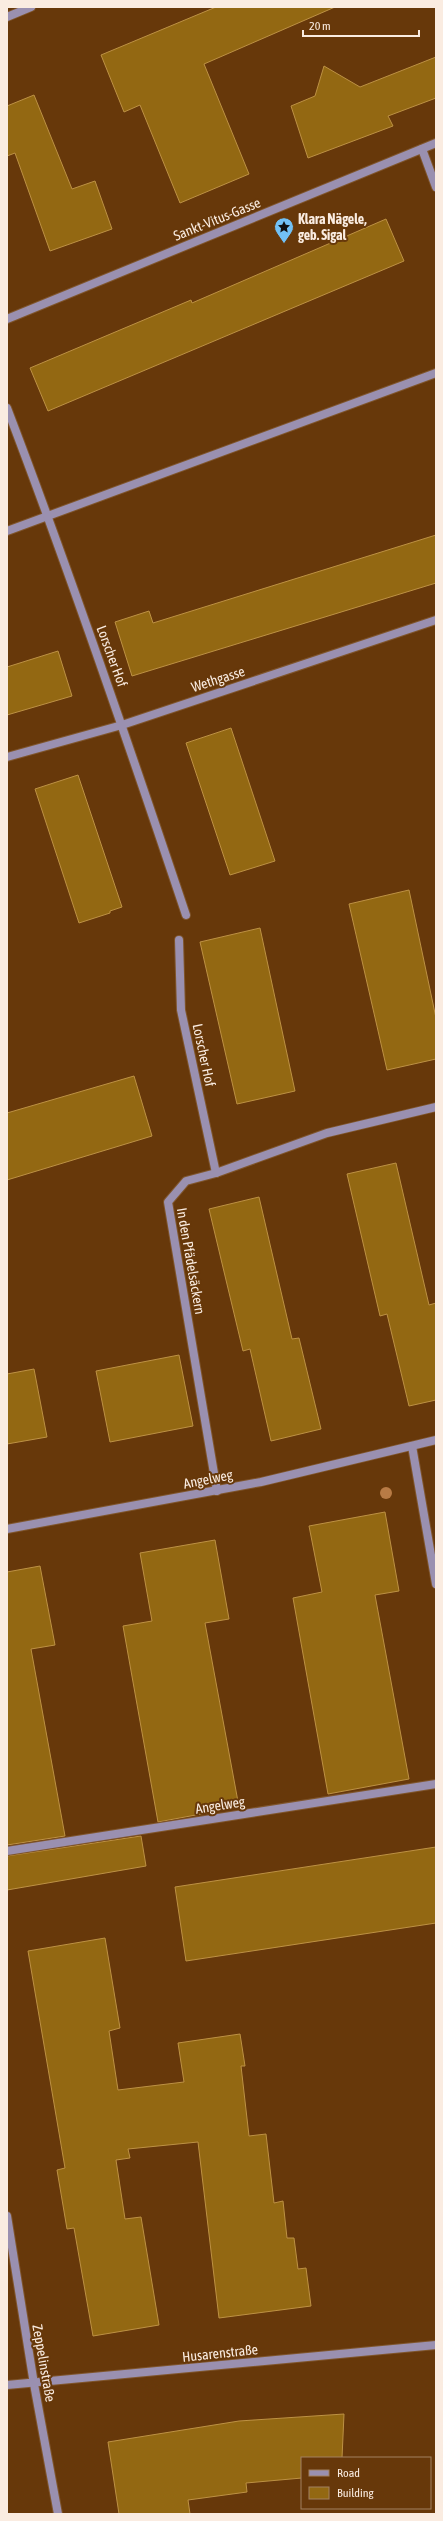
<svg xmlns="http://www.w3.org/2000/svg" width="443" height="2521" viewBox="0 0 443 2521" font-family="'Asap Condensed',sans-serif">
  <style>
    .building { fill: #936812; stroke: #bd9144 }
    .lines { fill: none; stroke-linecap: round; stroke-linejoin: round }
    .service-casing { stroke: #7f552c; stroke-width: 10 }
    .minor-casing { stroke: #7f552c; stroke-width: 10 }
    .service { stroke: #9a90b0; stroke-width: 8 }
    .minor { stroke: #9a90b0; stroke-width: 8 }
    .tree { fill: #b87b45 }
    .labels { text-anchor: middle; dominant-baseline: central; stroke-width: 4; stroke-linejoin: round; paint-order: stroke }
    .street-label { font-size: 14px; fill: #faece1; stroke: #67380a }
    .poi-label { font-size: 14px; font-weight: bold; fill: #faece1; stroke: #67380a; text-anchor: start }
  </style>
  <rect width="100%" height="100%" fill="#67380a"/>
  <!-- building -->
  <g class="building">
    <polygon points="216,7 335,7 204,64 249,174 180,203 140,105 124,112 101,55"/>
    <polygon points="436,57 436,98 388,116 393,126 308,158 291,106 315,96 324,66 360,87"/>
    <polygon points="34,95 72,189 95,181 112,229 50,251 15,153 7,156 7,106"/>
    <polygon points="386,219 404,261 48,411 30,368 191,300 192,303"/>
    <polygon points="436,535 436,583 132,676 115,622 149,611 153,623"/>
    <polygon points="58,651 72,696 7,715 7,667"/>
    <polygon points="231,728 275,861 230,875 186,743"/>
    <polygon points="78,775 122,907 110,911 110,913 79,923 35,789"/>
    <polygon points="409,890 436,1018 436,1059 387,1070 349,904"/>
    <polygon points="260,928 295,1091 237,1104 200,942"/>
    <polygon points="134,1076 152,1136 7,1180 7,1113"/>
    <polygon points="396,1163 429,1305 436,1303 436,1400 409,1406 387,1314 380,1316 347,1174"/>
    <polygon points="259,1197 292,1339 299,1338 321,1429 271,1441 250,1349 243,1351 209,1209"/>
    <polygon points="179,1355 193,1426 110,1442 96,1371"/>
    <polygon points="34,1369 47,1437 7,1444 7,1374"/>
    <polygon points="385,1512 399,1591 375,1595 409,1779 328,1794 293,1598 322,1592 309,1526"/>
    <polygon points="215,1540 229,1619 205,1623 239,1807 158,1822 123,1626 152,1621 140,1553"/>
    <polygon points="40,1566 55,1645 31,1649 65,1836 7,1845 7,1572"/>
    <polygon points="141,1836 146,1866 7,1890 7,1856"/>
    <polygon points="436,1847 436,1923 186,1961 175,1887"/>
    <polygon points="105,1938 120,2028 109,2031 118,2090 184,2082 178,2043 240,2034 245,2066 241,2066 249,2136 266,2134 274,2203 283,2201 287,2238 294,2238 298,2269 306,2268 311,2306 219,2318 198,2142 128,2149 130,2158 116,2160 125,2219 141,2217 159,2325 93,2336 74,2228 67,2229 57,2170 65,2168 28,1951"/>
    <polygon points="344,2414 342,2458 302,2458 302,2478 246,2483 247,2492 188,2500 190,2514 119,2514 108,2442 239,2421"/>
  </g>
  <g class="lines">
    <!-- service casing -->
    <g class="service-casing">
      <g id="service">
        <polyline points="7,531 436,373"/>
        <polyline points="412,1446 436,1584"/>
        <polyline points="7,1851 436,1784"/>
      </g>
    </g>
    <!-- minor casing -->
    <g class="minor-casing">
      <g id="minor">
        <polyline points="7,17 31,7"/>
        <polyline points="422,149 436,187"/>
        <polyline points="7,319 436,143"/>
        <path d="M7 408C71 575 129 745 186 915"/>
        <polyline points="7,757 122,725 436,620"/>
        <polyline points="179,940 181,1010 216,1173"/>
        <polyline points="217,1491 168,1202 186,1181 216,1173 327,1133 436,1107"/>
        <polyline points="7,1529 261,1482 436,1440"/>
        <polyline points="7,2216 34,2384 58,2514"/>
        <polyline points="7,2385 436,2345"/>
      </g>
    </g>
    <!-- service -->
    <use href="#service" class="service"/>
    <!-- minor -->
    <use href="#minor" class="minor"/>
  </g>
  <!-- trees -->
  <circle class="tree" cx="386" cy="1493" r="6"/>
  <!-- icons -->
  <defs>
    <g id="sight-pin" transform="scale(1)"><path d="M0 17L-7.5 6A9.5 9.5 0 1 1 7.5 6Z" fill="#72c1f5" stroke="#67380a"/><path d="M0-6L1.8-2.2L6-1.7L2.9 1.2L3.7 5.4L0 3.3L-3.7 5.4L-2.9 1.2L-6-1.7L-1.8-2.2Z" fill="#111"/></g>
  </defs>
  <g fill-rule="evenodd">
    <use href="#sight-pin" x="284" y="227"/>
  </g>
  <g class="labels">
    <!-- street labels -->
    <g class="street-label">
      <text transform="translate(217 219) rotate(-22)">Sankt-Vitus-Gasse</text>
      <text transform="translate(112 656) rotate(70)">Lorscher Hof</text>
      <text transform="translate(218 679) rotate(-18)">Wethgasse</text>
      <text transform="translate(204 1055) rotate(78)">Lorscher Hof</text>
      <text transform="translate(191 1261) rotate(80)">In den Pfädelsäckern</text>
      <text transform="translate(208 1479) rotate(-11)">Angelweg</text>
      <text transform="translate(220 1805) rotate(-9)">Angelweg</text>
      <text transform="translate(220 2353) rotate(-6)">Husarenstraße</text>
      <text transform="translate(44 2363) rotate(80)">Zeppelinstraße</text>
    </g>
    <!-- poi labels -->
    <g class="poi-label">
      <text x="298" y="219">Klara Nägele,<tspan x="298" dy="16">geb. Sigal</tspan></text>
    </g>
  </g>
  <!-- border -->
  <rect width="443" height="2521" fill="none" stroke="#faece1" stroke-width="16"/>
  <!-- legend -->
  <rect x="301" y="2457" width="130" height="52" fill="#67380a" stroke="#a28060"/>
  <rect x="309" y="2470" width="20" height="6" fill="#9a90b0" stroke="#a28060"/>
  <text x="337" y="2477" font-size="12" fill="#faece1">Road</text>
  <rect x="309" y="2487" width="20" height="12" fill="#936812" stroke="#a28060"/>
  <text x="337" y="2497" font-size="12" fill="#faece1">Building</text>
  <!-- scale -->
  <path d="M303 30v6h116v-6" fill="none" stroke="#faece1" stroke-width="2"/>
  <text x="309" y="30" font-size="12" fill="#faece1" stroke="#67380a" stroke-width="3" paint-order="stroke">20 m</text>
</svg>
